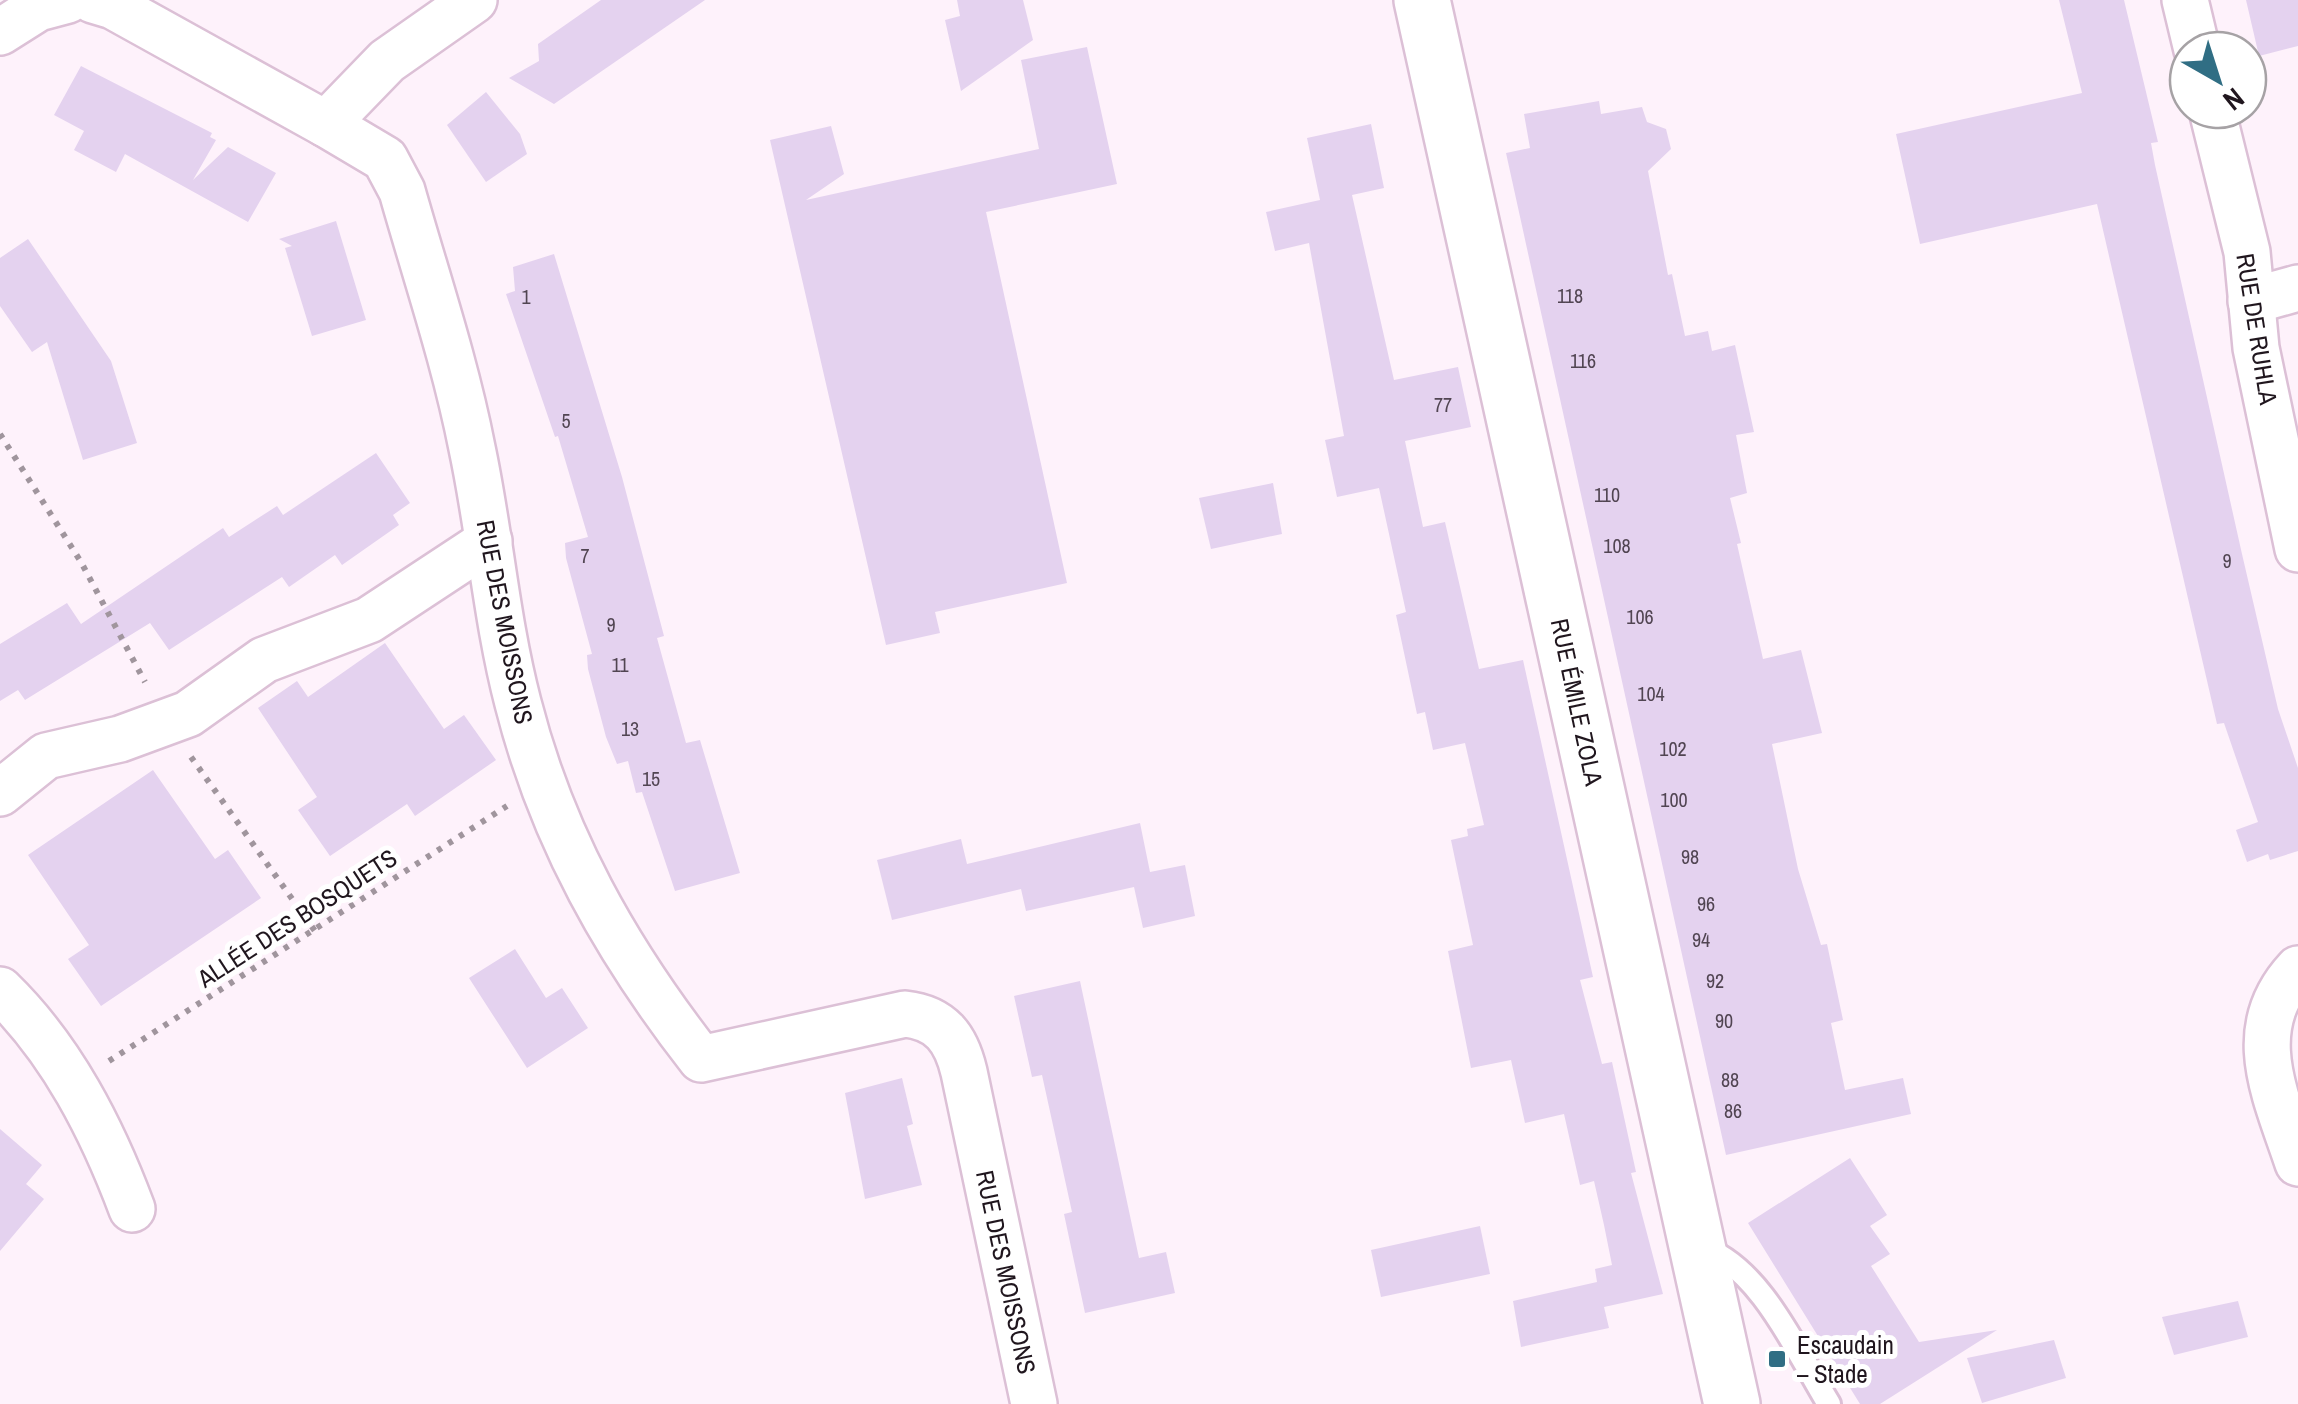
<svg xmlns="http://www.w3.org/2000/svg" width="2298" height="1404" viewBox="0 0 2298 1404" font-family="'Archivo Narrow',sans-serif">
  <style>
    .building { fill: #e4d2ef }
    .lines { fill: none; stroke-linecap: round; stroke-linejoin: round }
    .service-casing { stroke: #dcc0d6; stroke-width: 28 }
    .minor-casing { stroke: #dcc0d6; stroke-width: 50 }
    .tertiary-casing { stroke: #dcc0d6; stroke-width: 60 }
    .path { stroke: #a0959d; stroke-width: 6; stroke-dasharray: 5 8; stroke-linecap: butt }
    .service { stroke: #fff; stroke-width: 22 }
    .minor { stroke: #fff; stroke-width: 45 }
    .tertiary { stroke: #fff; stroke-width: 55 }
    .poi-dot { fill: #306e84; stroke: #fff; stroke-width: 4 }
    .labels { text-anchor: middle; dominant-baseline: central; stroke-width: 10; stroke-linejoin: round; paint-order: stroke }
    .number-label { font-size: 20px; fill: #514552 }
    .street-label { font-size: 25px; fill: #20161e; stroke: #fff }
    .poi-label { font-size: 25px; fill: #20161e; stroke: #fff; text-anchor: start }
  </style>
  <rect width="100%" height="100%" fill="#fef2fb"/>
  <!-- building -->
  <g class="building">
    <polygon points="601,0 705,0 554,104 509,78 539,61 538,44"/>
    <polygon points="957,0 1023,0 1033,40 961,91 945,20 960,16"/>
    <polygon points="2059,0 2124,0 2158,142 2151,143 2155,165 2242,554 2278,709 2298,768 2298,851 2270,860 2268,854 2247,862 2236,830 2258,822 2224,723 2217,724 2097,204 1920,244 1896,134 2082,93"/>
    <polygon points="2246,0 2298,0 2298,46 2259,56"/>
    <polygon points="1087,47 1117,184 986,212 1067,583 935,612 940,633 886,645 770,140 831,126 844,174 806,200 1039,149 1021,60"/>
    <polygon points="81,66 212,133 210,137 216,140 193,180 228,147 276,173 248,222 125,154 116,172 74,150 84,131 54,115"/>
    <polygon points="486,92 520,134 527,154 486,182 447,125"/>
    <polygon points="1599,101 1601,114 1642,107 1647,122 1666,129 1671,149 1648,171 1668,275 1672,274 1685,336 1708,331 1712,351 1735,345 1754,432 1736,435 1747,493 1730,498 1741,543 1737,544 1763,659 1801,650 1822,733 1772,744 1798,869 1821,945 1827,944 1843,1020 1831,1023 1845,1090 1903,1078 1911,1114 1726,1155 1506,153 1530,148 1524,114"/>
    <polygon points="1371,124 1384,188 1352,195 1394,380 1458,367 1471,427 1405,441 1423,527 1445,522 1479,669 1523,660 1593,977 1580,980 1602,1064 1612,1062 1636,1172 1631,1173 1663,1294 1604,1307 1609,1328 1521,1347 1513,1301 1597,1282 1595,1269 1612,1265 1604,1225 1594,1181 1580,1185 1564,1114 1525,1123 1511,1060 1471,1068 1448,951 1473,945 1451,840 1468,836 1467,829 1484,825 1465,743 1433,750 1425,712 1417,714 1396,615 1406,612 1379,488 1337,497 1325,440 1344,436 1309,243 1275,251 1266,212 1320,200 1307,138"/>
    <polygon points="336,221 366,320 312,336 285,248 292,246 279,239"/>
    <polygon points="28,239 111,361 137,443 83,460 47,342 32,352 0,306 0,258"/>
    <polygon points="554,254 622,477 664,636 657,638 686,743 700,740 740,873 675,891 642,792 636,793 628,761 617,764 606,737 588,669 587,655 592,654 566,558 565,543 588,537 558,436 555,437 506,294 515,291 513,267"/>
    <polygon points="376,453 410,503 393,515 399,525 342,565 335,555 289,587 282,577 169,650 150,623 25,700 18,690 0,701 0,644 67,603 81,624 223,528 229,537 277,506 283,515"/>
    <polygon points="1273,483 1282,534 1211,549 1199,498"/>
    <polygon points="385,643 444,729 464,715 496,760 415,816 407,804 330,856 298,810 317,797 258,708 297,681 308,697"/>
    <polygon points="153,770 215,859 228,850 261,898 101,1006 68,959 89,945 28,855"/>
    <polygon points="1140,823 1150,872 1185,865 1195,916 1143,928 1134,887 1026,911 1021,889 892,920 877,860 961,839 967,864"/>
    <polygon points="515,949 546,998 562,988 588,1028 527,1068 469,978"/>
    <polygon points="1080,981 1139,1258 1166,1252 1175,1293 1085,1313 1064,1214 1072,1212 1042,1075 1032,1077 1014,996"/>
    <polygon points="902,1078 913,1124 907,1126 922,1185 865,1199 845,1093"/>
    <polygon points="0,1129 42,1165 26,1184 44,1199 0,1251"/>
    <polygon points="1850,1158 1887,1215 1870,1226 1890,1254 1871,1266 1919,1342 1997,1330 1880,1404 1860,1404 1748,1223"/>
    <polygon points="1480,1226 1490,1274 1381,1297 1371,1250"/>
    <polygon points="2238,1301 2248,1337 2174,1355 2162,1317"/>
    <polygon points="2054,1340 2066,1378 1982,1403 1967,1358"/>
  </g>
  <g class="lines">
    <!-- service casing -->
    <g class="service-casing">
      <path id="service" d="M1702 1248C1760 1266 1798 1354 1829 1404"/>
    </g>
    <!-- minor casing -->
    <g class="minor-casing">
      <g id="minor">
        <polyline points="93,0 113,6 326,124 387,61 474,0"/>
        <polyline points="2185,0 2197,50"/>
        <polyline points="0,32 38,8 68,0"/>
        <polyline points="2212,110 2247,252 2256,348 2298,549"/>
        <path d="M326 124 385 159 402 191C426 276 455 361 472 448 490 532 496 619 518 703 552 837 616 950 701 1059L905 1014C941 1018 956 1038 964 1072L1034 1404"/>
        <polyline points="2251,301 2298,288"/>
        <polyline points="0,793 46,756 120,739 188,714 264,660 369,620 489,541"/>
        <path d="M2298 969C2242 1029 2275 1094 2298 1163"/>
        <path d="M0 990C62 1050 102 1129 132 1209"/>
      </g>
    </g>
    <!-- tertiary casing -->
    <g class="tertiary-casing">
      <polyline id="tertiary" points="1422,0 1732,1404"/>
    </g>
    <!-- path -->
    <g class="path">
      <polyline points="0,434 81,562 145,682"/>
      <polyline points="191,757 315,931"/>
      <polyline points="109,1061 507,806"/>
    </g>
    <!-- service -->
    <use href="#service" class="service"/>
    <!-- minor -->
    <use href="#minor" class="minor"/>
    <!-- tertiary -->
    <use href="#tertiary" class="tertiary"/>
  </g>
  <!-- markers -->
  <rect class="poi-dot" x="1767" y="1349" width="20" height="20" rx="5"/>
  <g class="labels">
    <!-- number labels -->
    <g class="number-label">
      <text x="1570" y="295">118</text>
      <text x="526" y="296">1</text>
      <text x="1583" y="360">116</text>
      <text x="1443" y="404">77</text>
      <text x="566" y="420">5</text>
      <text x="1607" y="494">110</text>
      <text x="1617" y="545">108</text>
      <text x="585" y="555">7</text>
      <text x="2227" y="560">9</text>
      <text x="1640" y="616">106</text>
      <text x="611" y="624">9</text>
      <text x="620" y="664">11</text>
      <text x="1651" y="693">104</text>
      <text x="630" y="728">13</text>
      <text x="1673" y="748">102</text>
      <text x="651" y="778">15</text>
      <text x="1674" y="799">100</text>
      <text x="1690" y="856">98</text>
      <text x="1706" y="903">96</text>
      <text x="1701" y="939">94</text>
      <text x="1715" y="980">92</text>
      <text x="1724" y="1020">90</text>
      <text x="1730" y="1079">88</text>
      <text x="1733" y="1110">86</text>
    </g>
    <!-- street labels -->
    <g class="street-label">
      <text transform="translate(2257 329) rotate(81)">RUE DE RUHLA</text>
      <text transform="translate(505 622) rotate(79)">RUE DES MOISSONS</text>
      <text transform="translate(1577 702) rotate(78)">RUE ÉMILE ZOLA</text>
      <text transform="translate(297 918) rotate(-33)">ALLÉE DES BOSQUETS</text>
      <text transform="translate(1006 1272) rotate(78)">RUE DES MOISSONS</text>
    </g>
    <!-- poi labels -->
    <g class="poi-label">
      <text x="1797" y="1345">Escaudain<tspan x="1797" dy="29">– Stade</tspan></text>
    </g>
  </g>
  <!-- north arrow -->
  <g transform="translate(2218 80) rotate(141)"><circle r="48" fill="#ffffff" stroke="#a6a2a5" stroke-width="2.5"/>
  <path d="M0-8L18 38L0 25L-18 38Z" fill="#306e84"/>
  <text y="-15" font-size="28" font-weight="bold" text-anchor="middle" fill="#20161e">N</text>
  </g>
</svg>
